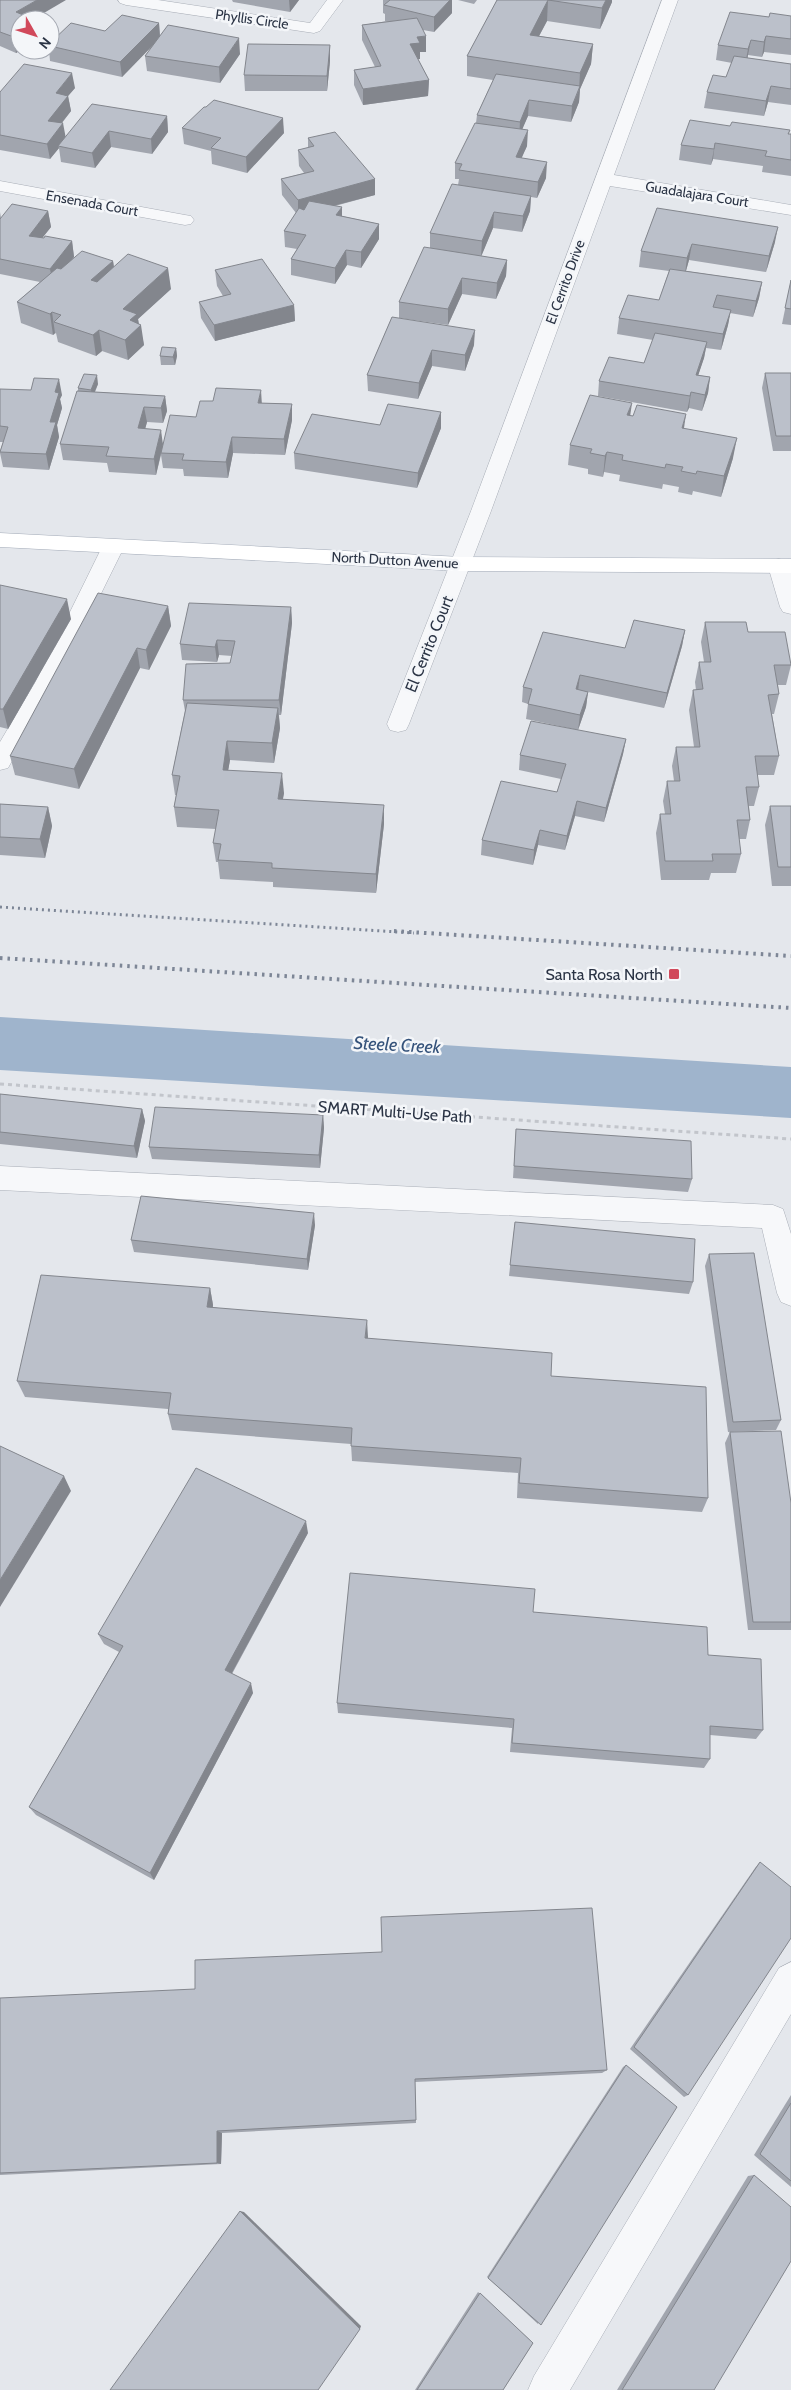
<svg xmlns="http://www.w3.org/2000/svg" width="791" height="2390" viewBox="0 0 791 2390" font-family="Cabin,sans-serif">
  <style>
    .water { fill: #9fb4cc }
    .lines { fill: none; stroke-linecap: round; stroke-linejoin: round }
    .minor-casing { stroke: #a9aeb7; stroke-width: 1 }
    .major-casing { stroke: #a3abb8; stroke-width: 1 }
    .path { stroke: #c2c5cb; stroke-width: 3; stroke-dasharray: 4 4; stroke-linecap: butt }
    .minor { fill: #f7f8fa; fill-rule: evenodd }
    .major { fill: #fff; fill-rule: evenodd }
    .rail-far1 { stroke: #7d8696; stroke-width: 3; stroke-dasharray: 2 4; stroke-linecap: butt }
    .rail { stroke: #7d8696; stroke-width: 4; stroke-dasharray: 2.5 5; stroke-linecap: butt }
    .wall { fill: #a1a5ae }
    .shaded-wall { fill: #83868d }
    .building { fill: #bbc0ca; stroke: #83868d }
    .poi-dot { fill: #d1495b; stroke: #f4f6f9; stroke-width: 2 }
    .labels { text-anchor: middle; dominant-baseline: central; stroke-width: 5; stroke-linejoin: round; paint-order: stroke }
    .far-street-label { font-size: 14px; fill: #2b3445; stroke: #f4f6f9 }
    .street-label { font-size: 16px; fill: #2b3445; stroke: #f4f6f9 }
    .poi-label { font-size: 16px; fill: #2b3445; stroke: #f4f6f9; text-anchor: end }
    .water-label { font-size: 18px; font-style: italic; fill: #34527a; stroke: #f4f6f9 }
  </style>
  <rect width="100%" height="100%" fill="#e4e7ec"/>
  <!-- water -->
  <polygon class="water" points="0,1017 791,1067 791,1118 0,1070"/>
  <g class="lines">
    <!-- minor casing -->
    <g class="minor-casing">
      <g id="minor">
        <polygon points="118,0 158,0 310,23 327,0 343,0 320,31 314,33 126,5 120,3"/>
        <polygon points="662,0 678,0 614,175 791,205 791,215 610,186 491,511 409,724 406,730 398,732 390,730 387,724 471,511"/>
        <polygon points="0,181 185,215 191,216 194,220 191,224 185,225 0,191"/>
        <polygon points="113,540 121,542 124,547 58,681 8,768 0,770 0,742 36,681 102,547 105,542"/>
        <polygon points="779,559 787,561 791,570 791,614 783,612 780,607 768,566 771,561"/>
        <polygon points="0,1166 773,1205 783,1209 791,1234 791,1306 781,1302 777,1293 762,1228 0,1190"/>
        <polygon points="791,1962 791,2014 570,2390 528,2390 534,2376 779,1968"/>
      </g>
    </g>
    <!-- major casing -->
    <g class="major-casing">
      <polygon id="major" points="0,533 461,557 791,559 791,573 461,571 0,547"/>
    </g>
    <!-- path -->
    <polyline class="path" points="0,1084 791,1139"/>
    <!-- minor -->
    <use href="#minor" class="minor"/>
    <!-- major -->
    <use href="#major" class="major"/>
    <!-- rail-far1 -->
    <polyline class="rail-far1" points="0,907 414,933"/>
    <!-- rail -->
    <g class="rail">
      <polyline points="394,931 791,956"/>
      <polyline points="0,958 791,1008"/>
    </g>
  </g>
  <!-- wall -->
  <g class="wall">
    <polygon points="0,0 33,19 20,50 21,50 16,53 0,46"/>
    <polygon points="232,0 299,0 290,12 233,2"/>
    <polygon points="383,0 452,0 452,13 434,32 423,30 426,52 420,52 420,59 418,59 429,80 428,96 363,105 354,85 354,70 375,67 362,40 362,25 388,21 385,21 385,14 383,13"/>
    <polygon points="458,0 477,0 474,4"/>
    <polygon points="497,0 612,0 612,2 600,29 547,21 539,36 593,44 591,64 580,89 579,102 571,122 528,116 522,129 527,146 521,158 546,178 537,198 531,197 530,211 522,232 493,228 481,256 507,260 506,276 496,299 462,294 448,325 399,318 399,302 430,248 430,233 458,185 459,179 455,179 455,163 476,123 477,115 493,80 467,76 467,56"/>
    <polygon points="791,16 791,55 764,52 762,57 748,55 748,58 791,64 791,105 768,102 764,116 704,108 707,92 726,77 732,63 716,60 718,45 769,17"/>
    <polygon points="159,23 160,36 240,54 220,83 147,71 145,56 152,46 122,77 50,61 49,50 50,50 50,43 105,31"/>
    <polygon points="330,45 330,61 327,91 245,91 244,75"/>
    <polygon points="75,88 68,96 71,111 62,123 65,138 167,116 168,132 152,154 111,147 95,168 61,162 59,148 50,159 0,150 0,92"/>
    <polygon points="730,126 790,130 789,134 791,134 791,176 762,172 763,166 713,159 711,165 679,160 681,145"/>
    <polygon points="182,128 284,133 247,173 212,164 211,151 184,144"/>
    <polygon points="308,138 375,179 375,195 335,206 342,216 379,224 379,239 361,268 347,265 335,284 291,275 291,259 297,249 285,247 284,231 296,213 282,195 281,179 304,173 299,166 298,150 308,148"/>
    <polygon points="657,208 775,242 766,272 689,260 686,271 762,282 759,298 753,317 730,313 728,325 721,350 706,348 704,358 698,375 710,377 708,393 702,411 689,408 687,412 598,396 599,381 644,363 653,340 617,334 619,318 659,300 669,271 639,267 641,251"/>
    <polygon points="48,211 51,227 42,238 72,241 74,257 72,259 113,261 114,267 171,289 138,319 144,345 128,360 102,351 96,356 58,342 56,333 53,335 21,323 17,302 40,282 0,274 0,212 1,218"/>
    <polygon points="215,270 294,305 295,321 215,341 201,318 199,302 223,296 217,286"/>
    <polygon points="791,280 791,325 782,324"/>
    <polygon points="392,317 474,345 465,371 432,366 418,399 368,391 367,375"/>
    <polygon points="176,348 177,356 175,365 161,365 160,356"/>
    <polygon points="765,373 791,373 791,451 773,451 762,388"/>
    <polygon points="98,384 95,392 165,396 167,411 163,423 147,422 145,429 163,443 196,417 261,403 292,404 292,420 285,455 233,453 228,478 184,476 183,469 163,468 161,455 156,475 109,472 107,463 63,460 60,444 78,391 78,388"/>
    <polygon points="0,389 62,395 60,399 62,408 57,425 59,437 49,470 3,467 0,453 0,451 3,442 0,442"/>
    <polygon points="441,412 441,428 417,488 295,469 294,453 380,425"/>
    <polygon points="630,416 684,428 733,458 721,497 693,491 692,495 678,492 679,487 663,484 662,489 619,481 620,475 604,472 603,477 588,474 588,469 568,465 570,445"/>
    <polygon points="0,585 71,619 8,729 0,727"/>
    <polygon points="168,606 171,626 149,670 140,668 79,789 15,775 10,756"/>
    <polygon points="291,607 292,623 281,715 279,715 280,728 274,763 230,760 228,770 284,793 283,799 384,824 376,893 273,887 273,882 220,879 218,862 216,862 213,843 216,829 177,827 174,807 176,795 175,795 172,775 185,711 183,700 230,663 232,656 219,655 217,662 182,660 180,644"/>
    <polygon points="705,622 748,632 791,665 786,685 778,685 779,694 774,714 772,714 779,756 774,775 757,775 759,787 754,806 749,806 750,820 746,839 739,839 741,854 736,873 711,873 709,880 661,880 656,833 660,814 665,814 663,801 667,781 674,781 672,766 676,747 694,747 689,710 693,690 696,690 695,682 699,662 704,662 701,642"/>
    <polygon points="685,630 682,646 664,708 588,692 586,707 578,730 526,719 528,704 522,702 523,687 625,648"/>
    <polygon points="626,739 623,754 604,822 575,816 565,850 538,845 533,865 481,855 482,840 557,792 561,779 519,770 520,755"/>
    <polygon points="0,804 48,807 52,826 45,858 0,855"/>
    <polygon points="770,806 791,806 791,886 772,886 765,825"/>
    <polygon points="0,1094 142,1109 145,1121 137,1158 0,1144"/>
    <polygon points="323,1115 324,1128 320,1168 152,1159 149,1147"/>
    <polygon points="516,1129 692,1179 688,1192 513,1178"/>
    <polygon points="515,1222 693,1282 689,1294 509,1276"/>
    <polygon points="315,1225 308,1270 134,1252 131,1240"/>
    <polygon points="709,1254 781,1420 776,1430 728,1432 705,1266"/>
    <polygon points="210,1288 213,1305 213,1307 551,1376 708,1498 702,1512 517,1498 518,1473 352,1461 351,1444 172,1430 168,1414 168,1409 25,1397 17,1381"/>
    <polygon points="730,1432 791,1503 791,1630 748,1630 725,1443"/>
    <polygon points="308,1533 232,1674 253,1693 154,1880 36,1815 29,1807 119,1652 104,1644 98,1634"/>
    <polygon points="533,1612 763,1730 756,1739 710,1735 710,1759 704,1768 510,1752 512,1728 338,1713 337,1703"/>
    <polygon points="760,1862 688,2095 684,2097 630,2049 755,1868"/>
    <polygon points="0,1998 607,2070 602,2073 415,2082 416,2123 222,2133 221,2164 0,2175"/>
    <polygon points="626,2065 538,2324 487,2277 623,2067"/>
    <polygon points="791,2095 791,2187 754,2155"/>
    <polygon points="754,2175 714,2390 617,2390 748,2176"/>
    <polygon points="478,2292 533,2343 503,2390 415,2390"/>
  </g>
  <!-- shaded-wall -->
  <g class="shaded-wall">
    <polygon points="37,0 66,0 32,20 16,12"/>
    <polygon points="289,0 299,0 290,12"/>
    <polygon points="450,0 452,0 452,13 434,32 434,17"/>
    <polygon points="548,0 547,21 529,55 530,35"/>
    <polygon points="606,0 612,0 612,2 600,29 602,8"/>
    <polygon points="159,23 160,38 122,77 120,62"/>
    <polygon points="20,33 20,50 21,50 16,53 14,37"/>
    <polygon points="426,36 426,52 420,52 420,59 410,60 410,44 417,37"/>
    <polygon points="766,36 764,52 762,57 764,42"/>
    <polygon points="239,38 240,54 220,83 219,67"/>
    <polygon points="751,40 748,55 745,65 748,49"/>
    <polygon points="593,44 591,64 580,89 579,102 571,122 572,106 579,90 580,73"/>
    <polygon points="330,45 330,61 327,91 327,76"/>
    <polygon points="72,73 75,88 68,96 71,111 51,136 48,121 56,93"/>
    <polygon points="429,80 428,96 363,105 363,89"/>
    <polygon points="771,86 768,102 764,116 766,101"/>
    <polygon points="529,100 528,116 519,137 520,122"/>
    <polygon points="167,116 168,132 152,154 151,139"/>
    <polygon points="283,118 284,133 247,173 246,157"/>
    <polygon points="63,123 66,139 58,146 59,148 50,159 47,144"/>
    <polygon points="528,130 527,146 515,173 516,157"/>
    <polygon points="109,131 111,147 95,168 92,153"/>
    <polygon points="715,143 713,159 711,165 714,149"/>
    <polygon points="547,162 546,178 537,198 538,182"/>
    <polygon points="375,179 375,195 298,215 298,200"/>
    <polygon points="531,196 530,211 522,232 523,216"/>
    <polygon points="342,207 342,223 336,215"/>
    <polygon points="48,211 51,227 32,251 29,236"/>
    <polygon points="494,212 493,228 481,257 482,241"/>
    <polygon points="379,224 379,239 361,268 361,252"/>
    <polygon points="778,227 775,242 766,272 769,256"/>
    <polygon points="72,241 74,257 53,284 50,269"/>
    <polygon points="692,244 689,260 685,274 687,258"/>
    <polygon points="346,250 347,265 335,284 335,268"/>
    <polygon points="507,260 506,276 496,299 497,283"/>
    <polygon points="113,261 116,282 95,301 91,280"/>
    <polygon points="168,268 171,289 138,319 139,327 141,325 144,345 128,360 125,340 123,309"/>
    <polygon points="462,278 462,294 448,325 448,309"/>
    <polygon points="762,282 759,298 753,317 756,301"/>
    <polygon points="294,305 295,321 215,341 214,325"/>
    <polygon points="731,310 728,325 721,350 723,334"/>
    <polygon points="52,312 55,333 53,335 50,314"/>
    <polygon points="99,330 102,351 96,356 93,335"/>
    <polygon points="475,330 474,345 465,371 465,355"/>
    <polygon points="707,342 704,358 693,391 696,375"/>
    <polygon points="176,348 177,356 175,365 173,357"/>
    <polygon points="432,350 432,366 418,399 419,383"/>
    <polygon points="97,375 98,384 92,398 91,390"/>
    <polygon points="710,377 708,393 702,411 705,395"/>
    <polygon points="59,379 62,395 60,399 62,408 57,425 59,437 49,470 46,454 55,392"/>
    <polygon points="261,390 262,406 258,403"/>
    <polygon points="691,392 689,408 687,412 690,396"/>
    <polygon points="165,396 167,411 163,423 161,408"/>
    <polygon points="632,403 629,424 627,415"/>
    <polygon points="292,404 292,420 285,455 284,439"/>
    <polygon points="144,407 147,422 141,444 138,428"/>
    <polygon points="441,412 441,428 417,488 418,473"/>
    <polygon points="686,414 683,435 682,428"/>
    <polygon points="161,430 163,445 161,453 156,475 154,459"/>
    <polygon points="232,437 233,453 228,478 226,462"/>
    <polygon points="737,438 733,458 721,497 724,476"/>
    <polygon points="607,452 604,472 603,477 605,456"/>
    <polygon points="67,599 71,619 8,729 3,709"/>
    <polygon points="168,606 171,626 149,670 146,650"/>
    <polygon points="291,607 292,623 281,715 279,700"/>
    <polygon points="685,630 682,646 664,708 667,693"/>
    <polygon points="217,640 219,655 217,662 215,647"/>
    <polygon points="137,648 140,668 79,789 74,769"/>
    <polygon points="580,675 578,691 576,689"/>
    <polygon points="588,692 586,707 578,730 580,715"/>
    <polygon points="278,708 280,728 274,763 272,743"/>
    <polygon points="626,739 623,754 604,822 606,808"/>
    <polygon points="227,741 230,760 225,789 223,770"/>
    <polygon points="282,773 284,793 279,818 278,799"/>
    <polygon points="577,801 575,816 565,850 567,836"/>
    <polygon points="384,805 384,824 376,893 376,874"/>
    <polygon points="48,807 52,826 45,858 40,839"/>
    <polygon points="540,830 538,845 533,865 534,850"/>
    <polygon points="142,1109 145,1121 137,1158 134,1146"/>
    <polygon points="323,1115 324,1128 320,1168 319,1155"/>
    <polygon points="314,1213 315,1225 308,1270 307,1259"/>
    <polygon points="210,1288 213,1305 210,1324 207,1307"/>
    <polygon points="367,1320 368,1337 366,1355 365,1338"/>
    <polygon points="64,1476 71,1491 0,1607 0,1580"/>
    <polygon points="306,1521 308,1533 228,1680 225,1670"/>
    <polygon points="251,1683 253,1693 154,1880 150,1873"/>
    <polygon points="217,2131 222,2133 221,2164 217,2163"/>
    <polygon points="240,2211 244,2212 361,2326 360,2329"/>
  </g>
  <!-- building -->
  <g class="building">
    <polygon points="0,0 37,0 16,12 35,20 20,20 20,33 14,37 0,32"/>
    <polygon points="390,0 450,0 434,17 384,5"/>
    <polygon points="497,0 606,0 602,8 548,0 530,35 593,44 580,73 467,56"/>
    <polygon points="730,12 769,17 770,13 791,16 791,39 766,36 764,42 751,40 748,49 718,45"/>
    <polygon points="122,15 159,23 120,62 50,46 50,43 71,23 105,31"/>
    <polygon points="417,18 426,36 417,37 420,43 410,44 429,80 363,89 354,70 381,66 362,25"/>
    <polygon points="168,25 239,38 219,67 145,56"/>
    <polygon points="248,44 330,45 327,76 244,75"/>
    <polygon points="734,56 791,64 791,89 771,86 766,101 707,92 713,75 726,77"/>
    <polygon points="24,64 72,73 56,93 68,96 48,121 63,123 47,144 0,135 0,92"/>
    <polygon points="496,74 580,86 572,106 529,100 520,122 477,115"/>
    <polygon points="214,100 283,118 246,157 211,148 221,138 182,128 204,107 206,107"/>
    <polygon points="92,104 167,116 151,139 109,131 92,153 58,146"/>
    <polygon points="690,120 730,126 732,122 790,130 788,134 791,134 791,160 765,156 767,151 715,143 714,149 681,145"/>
    <polygon points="475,123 528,130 516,157 547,162 538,182 459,170 462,164 455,163"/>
    <polygon points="335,132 375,179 298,200 281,179 314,171 298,150 314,146 308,138"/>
    <polygon points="452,184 531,196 523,216 494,212 482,241 430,233"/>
    <polygon points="309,201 342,207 336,215 379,224 361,252 346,250 335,268 291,259 306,235 284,231 299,208 304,210"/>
    <polygon points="12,204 48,211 29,236 44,238 45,236 72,241 50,269 0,259 0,219"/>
    <polygon points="657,208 778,227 769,256 692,244 687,258 641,251"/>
    <polygon points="424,247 507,260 497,283 462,278 448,309 399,302"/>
    <polygon points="82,251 113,261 91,280 97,282 128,254 168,268 123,309 137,314 130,320 141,325 125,340 99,330 93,335 54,322 61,315 52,312 50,314 17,302 57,268 61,269"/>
    <polygon points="262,259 294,305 214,325 199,302 231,294 215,270"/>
    <polygon points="670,269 762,282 756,301 717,295 713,307 731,310 723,334 619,318 628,295 659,300"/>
    <polygon points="791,280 791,309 785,308"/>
    <polygon points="392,317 475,330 465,355 432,350 419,383 367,375"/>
    <polygon points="655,333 707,342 696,375 710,377 705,395 691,392 690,396 599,381 609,357 644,363"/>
    <polygon points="162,347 176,348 173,357 160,356"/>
    <polygon points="765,373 791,373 791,436 776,436"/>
    <polygon points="84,374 97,375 91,390 78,388"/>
    <polygon points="34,378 59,379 55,392 59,393 50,422 56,422 46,454 0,452 8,427 0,426 0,389 31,390"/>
    <polygon points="216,388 261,390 258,403 292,404 284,439 232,437 226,462 182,460 184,454 161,453 170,415 196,417 200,401 213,401"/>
    <polygon points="77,391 165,396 161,408 144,407 138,428 161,430 154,459 106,456 109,447 60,444"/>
    <polygon points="590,395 632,403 627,415 633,416 637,405 686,414 682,428 737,438 724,476 697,471 696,474 681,471 683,467 666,464 665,468 622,460 623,455 607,452 605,456 590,453 592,449 570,445"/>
    <polygon points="388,404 441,412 418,473 294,453 312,414 380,425"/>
    <polygon points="0,585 67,599 3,709 0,709"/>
    <polygon points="98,593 168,606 146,650 137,648 74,769 10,756"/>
    <polygon points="189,603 291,607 279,700 183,700 186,664 230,663 235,641 217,640 215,647 180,644"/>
    <polygon points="634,620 685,630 667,693 580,675 576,689 588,692 580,715 528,704 532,689 523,687 543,632 625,648"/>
    <polygon points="705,622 746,622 748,632 785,632 791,665 774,665 779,694 768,695 779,756 755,756 759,787 746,787 750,820 737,820 741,854 712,854 713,861 665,861 660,814 671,814 667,781 680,781 676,747 700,747 693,690 703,689 699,662 711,662"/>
    <polygon points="187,703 278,708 272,743 227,741 223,770 282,773 278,799 384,805 376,874 272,868 272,863 218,860 221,844 213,843 219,810 174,807 180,776 172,775"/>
    <polygon points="531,721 626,739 606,808 577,801 567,836 540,830 534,850 482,840 501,781 557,792 566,764 520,755"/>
    <polygon points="0,804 48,807 40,839 0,837"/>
    <polygon points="770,806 791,806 791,867 778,867"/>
    <polygon points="0,1094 142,1109 134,1146 0,1132"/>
    <polygon points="155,1107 323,1115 319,1155 149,1147"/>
    <polygon points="516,1129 691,1141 692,1179 514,1166"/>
    <polygon points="141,1196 314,1213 307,1259 131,1240"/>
    <polygon points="515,1222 695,1239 693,1282 510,1265"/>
    <polygon points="754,1253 781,1420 733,1422 709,1254"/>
    <polygon points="41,1275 210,1288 207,1307 367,1320 365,1338 552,1353 551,1376 706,1387 708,1498 519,1483 521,1458 351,1446 352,1428 168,1414 171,1393 17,1381"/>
    <polygon points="781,1431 791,1503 791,1622 753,1622 730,1432"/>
    <polygon points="0,1446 64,1476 0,1580"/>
    <polygon points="196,1468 306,1521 225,1670 251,1683 150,1873 29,1807 123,1646 98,1634"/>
    <polygon points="350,1573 535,1589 533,1612 707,1627 708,1655 761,1659 763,1730 710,1726 710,1759 512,1743 514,1719 337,1703"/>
    <polygon points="760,1862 791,1887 791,1938 688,2095 634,2047"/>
    <polygon points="592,1908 607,2070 415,2079 416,2120 217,2131 217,2163 0,2173 0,1998 195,1989 195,1960 382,1952 381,1917"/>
    <polygon points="626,2065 677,2107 541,2325 488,2278"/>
    <polygon points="791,2103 791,2181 760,2154"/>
    <polygon points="754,2175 791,2207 791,2261 714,2390 622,2390"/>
    <polygon points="240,2211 360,2329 318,2390 110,2390"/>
    <polygon points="480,2293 533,2343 503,2390 417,2390"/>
  </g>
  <!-- markers -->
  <rect class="poi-dot" x="668" y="968" width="12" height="12" rx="2.5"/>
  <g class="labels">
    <!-- far-street labels -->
    <g class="far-street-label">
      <text transform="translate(252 19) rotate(8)">Phyllis Circle</text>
      <text transform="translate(697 194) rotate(9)">Guadalajara Court</text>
      <text transform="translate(92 203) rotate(10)">Ensenada Court</text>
      <text transform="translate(565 282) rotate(-70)">El Cerrito Drive</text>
      <text transform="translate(395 560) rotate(3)">North Dutton Avenue</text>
    </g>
    <!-- street labels -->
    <g class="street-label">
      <text transform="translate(429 644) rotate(-68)">El Cerrito Court</text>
      <text transform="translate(395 1112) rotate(4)">SMART Multi-Use Path</text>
    </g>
    <!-- poi labels -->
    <g class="poi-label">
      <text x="663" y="974">Santa Rosa North</text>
    </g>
    <!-- water labels -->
    <g class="water-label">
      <text transform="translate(397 1045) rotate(3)">Steele Creek</text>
    </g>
  </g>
  <!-- north arrow -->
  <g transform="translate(35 35) rotate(129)"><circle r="24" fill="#f4f6f9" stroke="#a4a8b1"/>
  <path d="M0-4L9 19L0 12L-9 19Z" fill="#d1495b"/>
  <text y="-8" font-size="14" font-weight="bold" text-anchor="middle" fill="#2b3445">N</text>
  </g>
</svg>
